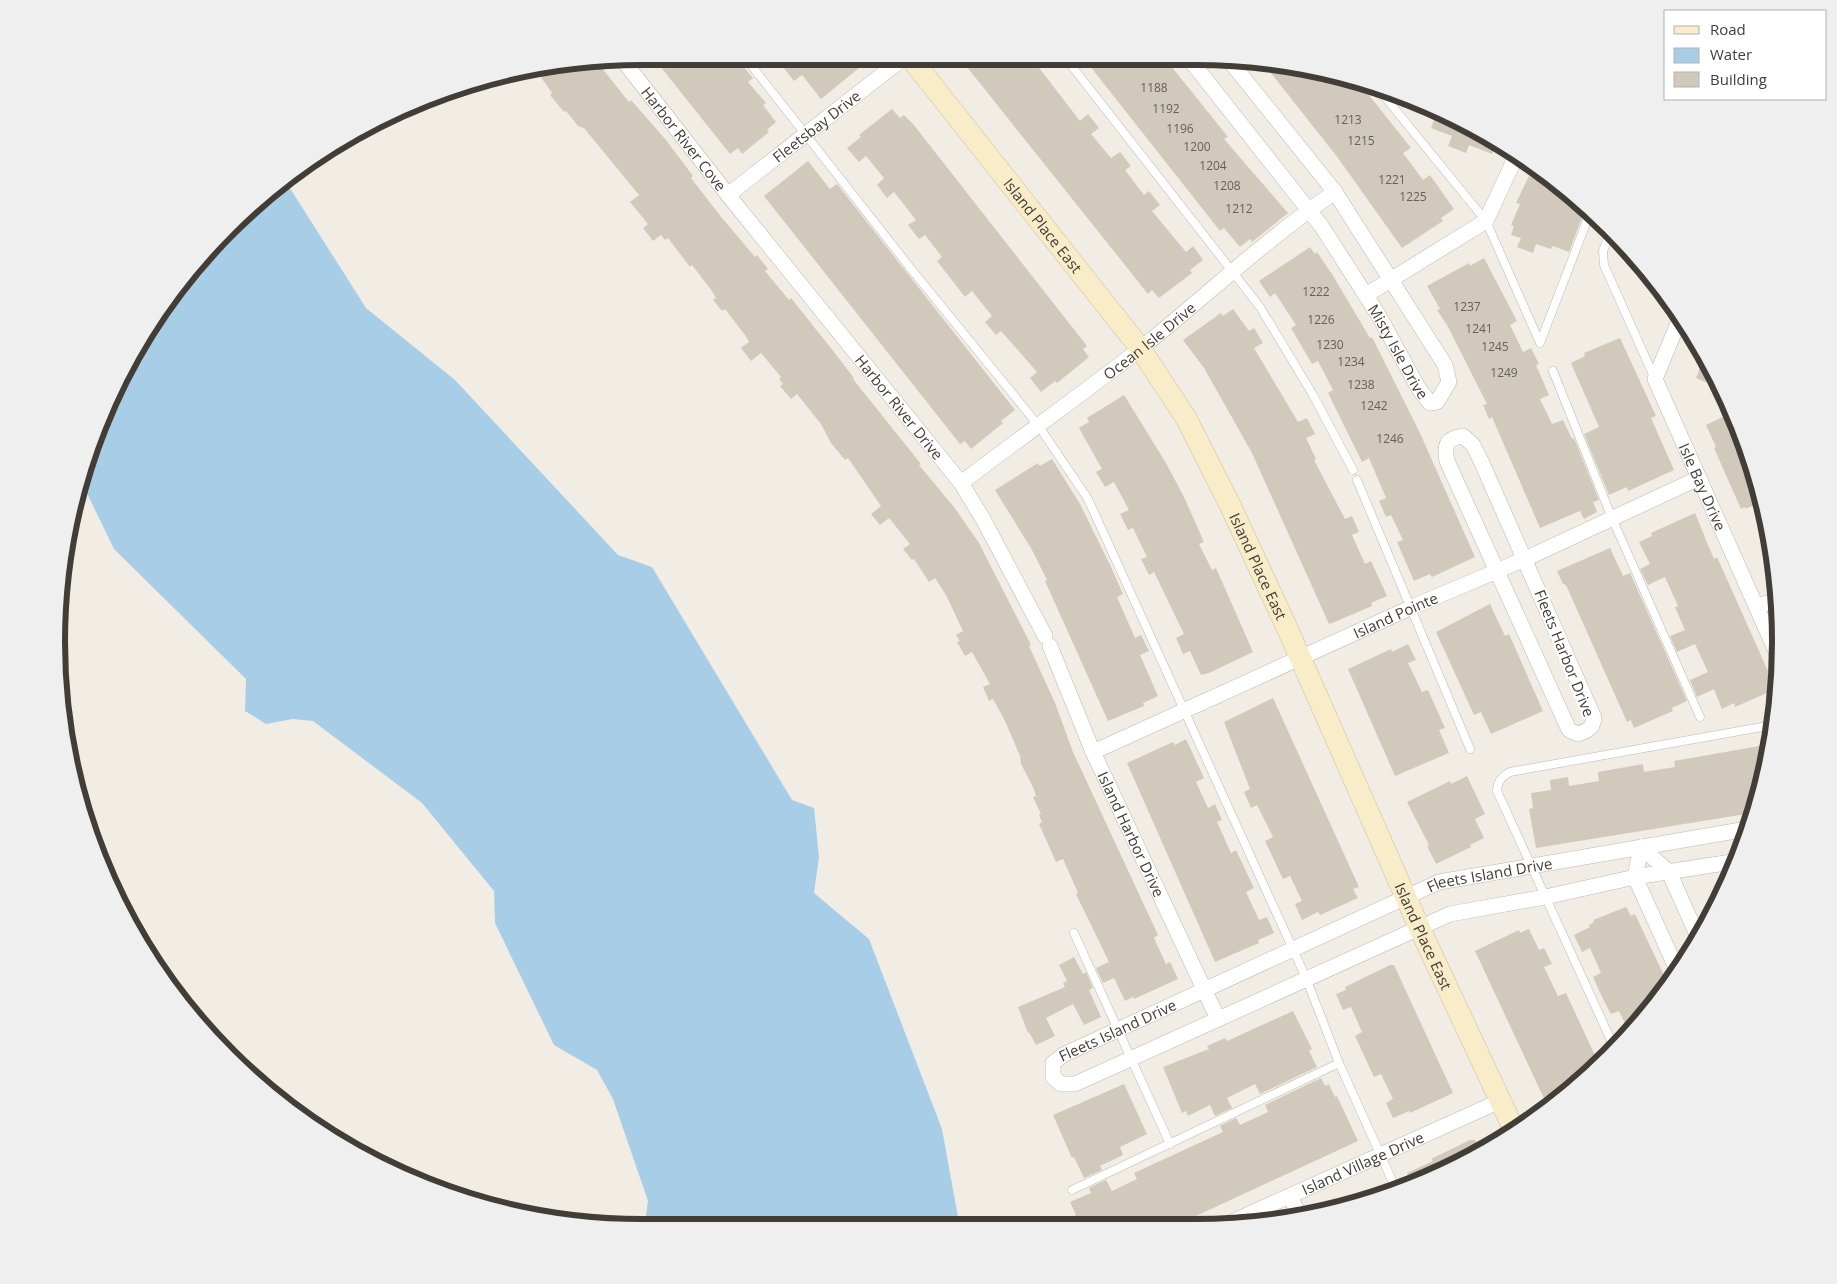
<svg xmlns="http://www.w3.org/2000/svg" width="1837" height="1284" viewBox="0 0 1837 1284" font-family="'Open Sans',sans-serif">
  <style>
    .water { fill: #a8cde7 }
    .building { fill: #d1c9bc }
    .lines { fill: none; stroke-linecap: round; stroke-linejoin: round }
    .lane-casing { stroke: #beb8ac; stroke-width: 9 }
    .street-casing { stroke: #beb8ac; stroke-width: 16 }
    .secondary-casing { stroke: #ccbf99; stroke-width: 22 }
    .lane { stroke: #fff; stroke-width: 8 }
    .street { stroke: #fff; stroke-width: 15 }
    .secondary { stroke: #f8edc8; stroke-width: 21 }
    .labels { text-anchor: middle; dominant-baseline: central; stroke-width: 4.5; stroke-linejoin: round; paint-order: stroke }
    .number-label { font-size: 12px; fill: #666058 }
    .street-label { font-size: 15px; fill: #423d36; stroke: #fff }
    .rim { fill: none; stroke: #423d36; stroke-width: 6 }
  </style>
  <rect width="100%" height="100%" fill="#f1ede5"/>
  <!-- water -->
  <polygon class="water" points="286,182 366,308 455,380 618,555 652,567 792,800 814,808 819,857 814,893 869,939 942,1129 960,1228 644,1228 648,1201 613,1099 597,1070 554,1045 495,923 494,891 422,803 313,721 293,719 266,724 245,711 246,679 114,549 83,485 101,418 135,349 201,256"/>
  <!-- building -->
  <g class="building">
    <polygon points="652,56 727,56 737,68 742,65 753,78 748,82 766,103 763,105 776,122 767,130 769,132 742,154 738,148 730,154"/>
    <polygon points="797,56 858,56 864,64 821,99 802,75 794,81 783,67"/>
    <polygon points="970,56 1030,56 1080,121 1088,114 1099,128 1091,134 1111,158 1120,152 1131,166 1125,170 1144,195 1149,191 1160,205 1152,211 1186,252 1193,246 1203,260 1190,270 1192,273 1159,298 1152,290 1148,294 963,62"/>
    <polygon points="1082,56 1163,56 1228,137 1224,139 1288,213 1252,242 1250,239 1240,247 1224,228 1220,231"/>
    <polygon points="597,62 629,102 631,100 666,140 693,176 691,178 722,218 755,257 757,255 768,269 765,271 789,300 791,298 834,352 854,378 853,379 921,464 919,465 954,507 979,543 1031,645 1029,646 1055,703 1073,752 1158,935 1154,938 1166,964 1170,962 1178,979 1134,999 1133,997 1125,1001 1114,978 1103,983 1096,968 1109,962 1076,894 1078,893 1063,859 1056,862 1039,824 1042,822 1039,815 1041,814 1033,797 1036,796 1033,787 1021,764 1020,756 1005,721 993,699 989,701 983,687 990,684 972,652 965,656 957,642 960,641 956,635 963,631 946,595 935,578 929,582 914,559 912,560 903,549 910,544 889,518 880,525 871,514 881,506 848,458 845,460 831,443 821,424 797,394 791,399 780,386 783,384 779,379 781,377 761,353 751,361 741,348 749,342 745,335 725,309 722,311 713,300 716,298 712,291 692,265 690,267 668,238 665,240 661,235 653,241 643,228 648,224 630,202 639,195 584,128 578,126 566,111 564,112 550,95 552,93 536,70"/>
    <polygon points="1263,63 1309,67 1357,80 1411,148 1403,153 1423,180 1430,175 1454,209 1441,218 1443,221 1402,248 1338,158"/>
    <polygon points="892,109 900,118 904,115 913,124 1087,346 1083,349 1089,357 1057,383 1055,381 1041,392 1030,378 1037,372 1001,331 996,335 985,322 992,316 972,291 965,297 937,261 942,257 925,235 919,239 908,225 916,220 894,192 887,198 877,185 884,178 866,156 859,162 847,148 861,137 859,135"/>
    <polygon points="1437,112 1488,135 1497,142 1492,154 1469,145 1466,153 1448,146 1452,136 1431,128"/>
    <polygon points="808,161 830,189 837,184 1015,410 1001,421 1003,423 971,449 965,441 960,444 764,196"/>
    <polygon points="1535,171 1585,210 1569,252 1553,246 1551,249 1536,244 1533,253 1517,247 1521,238 1511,235 1514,226 1511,225 1520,204 1516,203 1529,176 1532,178"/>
    <polygon points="1310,247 1315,254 1317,252 1332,274 1370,338 1372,337 1419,431 1475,557 1432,577 1430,574 1414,581 1397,542 1403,540 1391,515 1386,517 1379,501 1386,498 1369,458 1362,462 1328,393 1333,390 1318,361 1312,364 1291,328 1296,325 1275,293 1270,297 1259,281"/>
    <polygon points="1484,258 1517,321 1510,325 1523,352 1531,348 1539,364 1536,365 1549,395 1540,399 1552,424 1563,420 1572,439 1574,438 1599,500 1593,502 1597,512 1584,519 1580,511 1540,528 1492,417 1489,419 1483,405 1487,404 1447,325 1437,310 1440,309 1427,286 1469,263 1470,266"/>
    <polygon points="1233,309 1249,331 1254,328 1263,343 1254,348 1298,422 1307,418 1315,434 1306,438 1316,459 1314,460 1345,519 1352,516 1359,532 1352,535 1365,564 1371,561 1387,596 1371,603 1372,606 1332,623 1329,624 1252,453 1204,368 1183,340 1221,313 1223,316"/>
    <polygon points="1620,338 1656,416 1651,418 1674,470 1628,491 1627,487 1609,495 1584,434 1599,427 1571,363 1585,356 1584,353"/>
    <polygon points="1704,358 1720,388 1696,378"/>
    <polygon points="1124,395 1166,463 1184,497 1204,542 1199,544 1212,570 1216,568 1253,652 1209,673 1201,675 1190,651 1183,654 1176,638 1184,634 1154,572 1149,575 1141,559 1147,557 1133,528 1128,530 1120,514 1129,510 1114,482 1105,487 1096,472 1102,469 1079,428 1089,422 1087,418"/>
    <polygon points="1733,412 1762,502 1745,509 1745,507 1741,509 1714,448 1716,447 1706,425"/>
    <polygon points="1052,459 1080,504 1111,567 1123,594 1117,597 1135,638 1141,635 1149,651 1140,655 1158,696 1143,703 1144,706 1108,721 1045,581 1047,580 1032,550 995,490 1038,463 1040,466"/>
    <polygon points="1695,513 1708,545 1714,559 1717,557 1776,689 1735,707 1734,703 1722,709 1714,689 1697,697 1690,680 1708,672 1695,644 1677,652 1670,636 1685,630 1675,607 1678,606 1665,577 1648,585 1640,569 1650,564 1639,542 1652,536 1651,533"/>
    <polygon points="1610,548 1623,576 1630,573 1687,701 1672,708 1673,711 1634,728 1631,720 1627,722 1566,585 1563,584 1557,571"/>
    <polygon points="1490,604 1505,636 1509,634 1543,711 1491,734 1481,712 1474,715 1436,632"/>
    <polygon points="1408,644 1416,660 1408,663 1422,692 1428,690 1445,728 1439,730 1449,753 1395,776 1348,669 1391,649 1392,652"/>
    <polygon points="1273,698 1359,887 1353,889 1358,898 1320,915 1318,912 1302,920 1295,904 1302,901 1290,876 1283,879 1265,841 1273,837 1257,805 1251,808 1244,792 1250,789 1224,722"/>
    <polygon points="1186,739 1204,778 1196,782 1208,808 1215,804 1222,820 1217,822 1231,853 1236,850 1254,888 1246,892 1259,920 1267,917 1274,933 1258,940 1259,943 1215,962 1127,763 1173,742 1175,745"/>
    <polygon points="1765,745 1767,763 1753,810 1745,811 1746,814 1536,848 1529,809 1533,808 1531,793 1551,790 1550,780 1568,777 1569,786 1599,781 1598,772 1643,764 1644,772 1675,767 1674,761"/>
    <polygon points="1467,776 1485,814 1475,819 1484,838 1470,845 1471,847 1436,864 1427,846 1429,845 1407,802 1450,781 1451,784"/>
    <polygon points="1626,907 1631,916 1635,914 1668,984 1629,1032 1619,1011 1611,1014 1603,999 1593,977 1601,973 1590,948 1582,952 1574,935 1590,927 1589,925 1594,922 1593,920"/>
    <polygon points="1529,929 1539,950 1544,948 1552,964 1544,967 1558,996 1566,993 1599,1064 1548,1107 1475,951 1519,930 1520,933"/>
    <polygon points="1074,957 1083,974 1086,972 1093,988 1089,990 1101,1017 1084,1025 1073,1004 1046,1018 1055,1036 1036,1045 1029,1032 1028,1033 1018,1007 1065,987 1063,983 1067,981 1059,965"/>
    <polygon points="1390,965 1394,965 1453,1093 1410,1113 1409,1111 1393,1118 1386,1103 1393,1099 1381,1074 1374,1077 1355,1036 1362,1032 1351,1007 1343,1010 1336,994 1346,990 1345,987"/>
    <polygon points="1293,1011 1312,1049 1309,1051 1317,1067 1260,1094 1255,1084 1227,1098 1232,1108 1215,1116 1210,1105 1188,1116 1186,1111 1182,1113 1163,1067 1209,1049 1207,1046 1225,1038 1227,1041"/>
    <polygon points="1321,1078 1325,1086 1329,1084 1335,1097 1337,1096 1358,1141 1170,1228 1078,1228 1073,1216 1076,1215 1070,1202 1091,1193 1089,1188 1106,1180 1112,1191 1137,1179 1134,1173 1223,1132 1220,1126 1236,1118 1240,1125 1268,1112 1265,1105"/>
    <polygon points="1124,1084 1147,1134 1120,1147 1123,1155 1100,1166 1102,1170 1084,1178 1074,1157 1072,1158 1053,1115"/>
    <polygon points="1470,1140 1475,1140 1480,1152 1454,1167 1411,1182 1407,1173 1433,1161 1431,1159"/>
  </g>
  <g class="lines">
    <!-- lane casing -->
    <g class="lane-casing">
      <g id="lane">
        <polyline points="744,56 912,270 1038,425 1088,499 1306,978 1339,1063 1395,1187"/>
        <polyline points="1064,56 1260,307 1313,395 1353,470"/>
        <polyline points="1376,86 1486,221 1540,343 1590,213"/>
        <polyline points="1611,230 1603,251 1604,265 1655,379"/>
        <polyline points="1553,371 1612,518 1700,717"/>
        <polyline points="1357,480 1470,749"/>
        <polyline points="1074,933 1170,1144"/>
        <path d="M1615 1049 1497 791C1498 781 1501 777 1510 772L1773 725"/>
        <polyline points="1072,1190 1339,1063"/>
      </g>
    </g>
    <!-- street casing -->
    <g class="street-casing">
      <g id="street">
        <path id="s1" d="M1187 56 1322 227 1379 316 1419 389 1430 403 1437 402 1449 382 1445 365 1335 192 1229 60"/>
        <path id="s2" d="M622 59 728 195 961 483 983 519 1045 636"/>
        <path id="s3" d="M728 195 906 56"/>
        <polyline points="1366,295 1486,221 1516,156"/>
        <path id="s4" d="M1681 316 1655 379 1779 658"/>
        <path d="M1463 436 1473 445 1482 463 1594 718C1593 728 1587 731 1578 734L1569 730 1447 461C1444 446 1446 438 1463 436Z"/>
        <path id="s5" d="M961 483C1020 438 1081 395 1140 349 1205 297 1266 239 1335 192"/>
        <polyline points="1756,605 1777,602"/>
        <path id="s6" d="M1050 646 1093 752 1218 1019"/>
        <path id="s7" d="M1093 752 1410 608 1525 559 1699 478"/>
        <polyline points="1641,847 1635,877 1678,972"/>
        <polyline points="1641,847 1669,872 1698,937"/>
        <path id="s8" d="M1738 861 1635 877 1545 897 1450 914 1075 1084H1061L1053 1077V1063L1063 1055 1439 882 1747 829"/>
        <polyline points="1290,1196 1300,1217"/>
        <path id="s9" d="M1225 1225 1500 1101"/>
      </g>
    </g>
    <!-- secondary casing -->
    <g class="secondary-casing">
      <g id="secondary">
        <path id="s10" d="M909 56 1140 348 1186 418 1231 507 1288 630 1419 927 1515 1132"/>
      </g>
    </g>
    <!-- lane -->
    <use href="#lane" class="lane"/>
    <!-- street -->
    <use href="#street" class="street"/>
    <!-- secondary -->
    <use href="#secondary" class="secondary"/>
  </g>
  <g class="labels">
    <!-- number labels -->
    <g class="number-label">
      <text x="1154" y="87">1188</text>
      <text x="1166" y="108">1192</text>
      <text x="1348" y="119">1213</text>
      <text x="1180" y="128">1196</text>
      <text x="1361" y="140">1215</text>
      <text x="1197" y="146">1200</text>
      <text x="1213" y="165">1204</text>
      <text x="1392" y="179">1221</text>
      <text x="1227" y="185">1208</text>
      <text x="1413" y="196">1225</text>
      <text x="1239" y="208">1212</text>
      <text x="1316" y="291">1222</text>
      <text x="1467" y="306">1237</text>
      <text x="1321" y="319">1226</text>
      <text x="1479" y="328">1241</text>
      <text x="1330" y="344">1230</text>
      <text x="1495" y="346">1245</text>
      <text x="1351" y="361">1234</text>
      <text x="1504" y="372">1249</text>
      <text x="1361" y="384">1238</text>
      <text x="1374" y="405">1242</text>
      <text x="1390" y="438">1246</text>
    </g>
    <!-- street labels -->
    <g class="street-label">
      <text stroke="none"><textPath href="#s3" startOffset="112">Fleetsbay Drive</textPath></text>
      <text stroke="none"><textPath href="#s2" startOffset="101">Harbor River Cove</textPath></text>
      <text stroke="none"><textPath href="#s10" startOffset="216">Island Place East</textPath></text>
      <text stroke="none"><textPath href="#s5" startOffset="236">Ocean Isle Drive</textPath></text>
      <text stroke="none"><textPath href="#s1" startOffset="364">Misty Isle Drive</textPath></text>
      <text stroke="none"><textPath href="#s2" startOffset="445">Harbor River Drive</textPath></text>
      <text stroke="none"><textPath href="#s4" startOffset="186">Isle Bay Drive</textPath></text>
      <text stroke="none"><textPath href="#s10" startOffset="621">Island Place East</textPath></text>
      <text stroke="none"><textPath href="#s7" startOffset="332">Island Pointe</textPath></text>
      <text transform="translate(1565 653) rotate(68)">Fleets Harbor Drive</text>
      <text stroke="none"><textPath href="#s6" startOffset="205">Island Harbor Drive</textPath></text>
      <text stroke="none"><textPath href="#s8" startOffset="1221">Fleets Island Drive</textPath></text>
      <text stroke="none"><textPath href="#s10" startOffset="1026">Island Place East</textPath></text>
      <text stroke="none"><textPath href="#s8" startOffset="816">Fleets Island Drive</textPath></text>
      <text stroke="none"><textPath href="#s9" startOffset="151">Island Village Drive</textPath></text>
    </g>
  </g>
  <!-- crop -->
  <path d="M0 0H1837V1284H0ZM642 65H1195A577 577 0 0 1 1772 642V642A577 577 0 0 1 1195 1219H642A577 577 0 0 1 65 642V642A577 577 0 0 1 642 65Z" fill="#f0efef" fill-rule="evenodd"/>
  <path class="rim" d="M642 65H1195A577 577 0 0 1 1772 642V642A577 577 0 0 1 1195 1219H642A577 577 0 0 1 65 642V642A577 577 0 0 1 642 65Z"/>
  <!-- legend -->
  <rect x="1664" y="10" width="162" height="90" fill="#ffffff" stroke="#b3b1af"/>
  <rect x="1674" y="26" width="25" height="8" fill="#f8edc8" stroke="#b3b1af"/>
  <text x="1710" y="35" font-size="15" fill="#423d36">Road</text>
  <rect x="1674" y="48" width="25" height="15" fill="#a8cde7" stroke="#b3b1af"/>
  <text x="1710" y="60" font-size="15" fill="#423d36">Water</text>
  <rect x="1674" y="72" width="25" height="15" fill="#d1c9bc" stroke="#b3b1af"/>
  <text x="1710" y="85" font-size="15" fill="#423d36">Building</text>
</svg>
